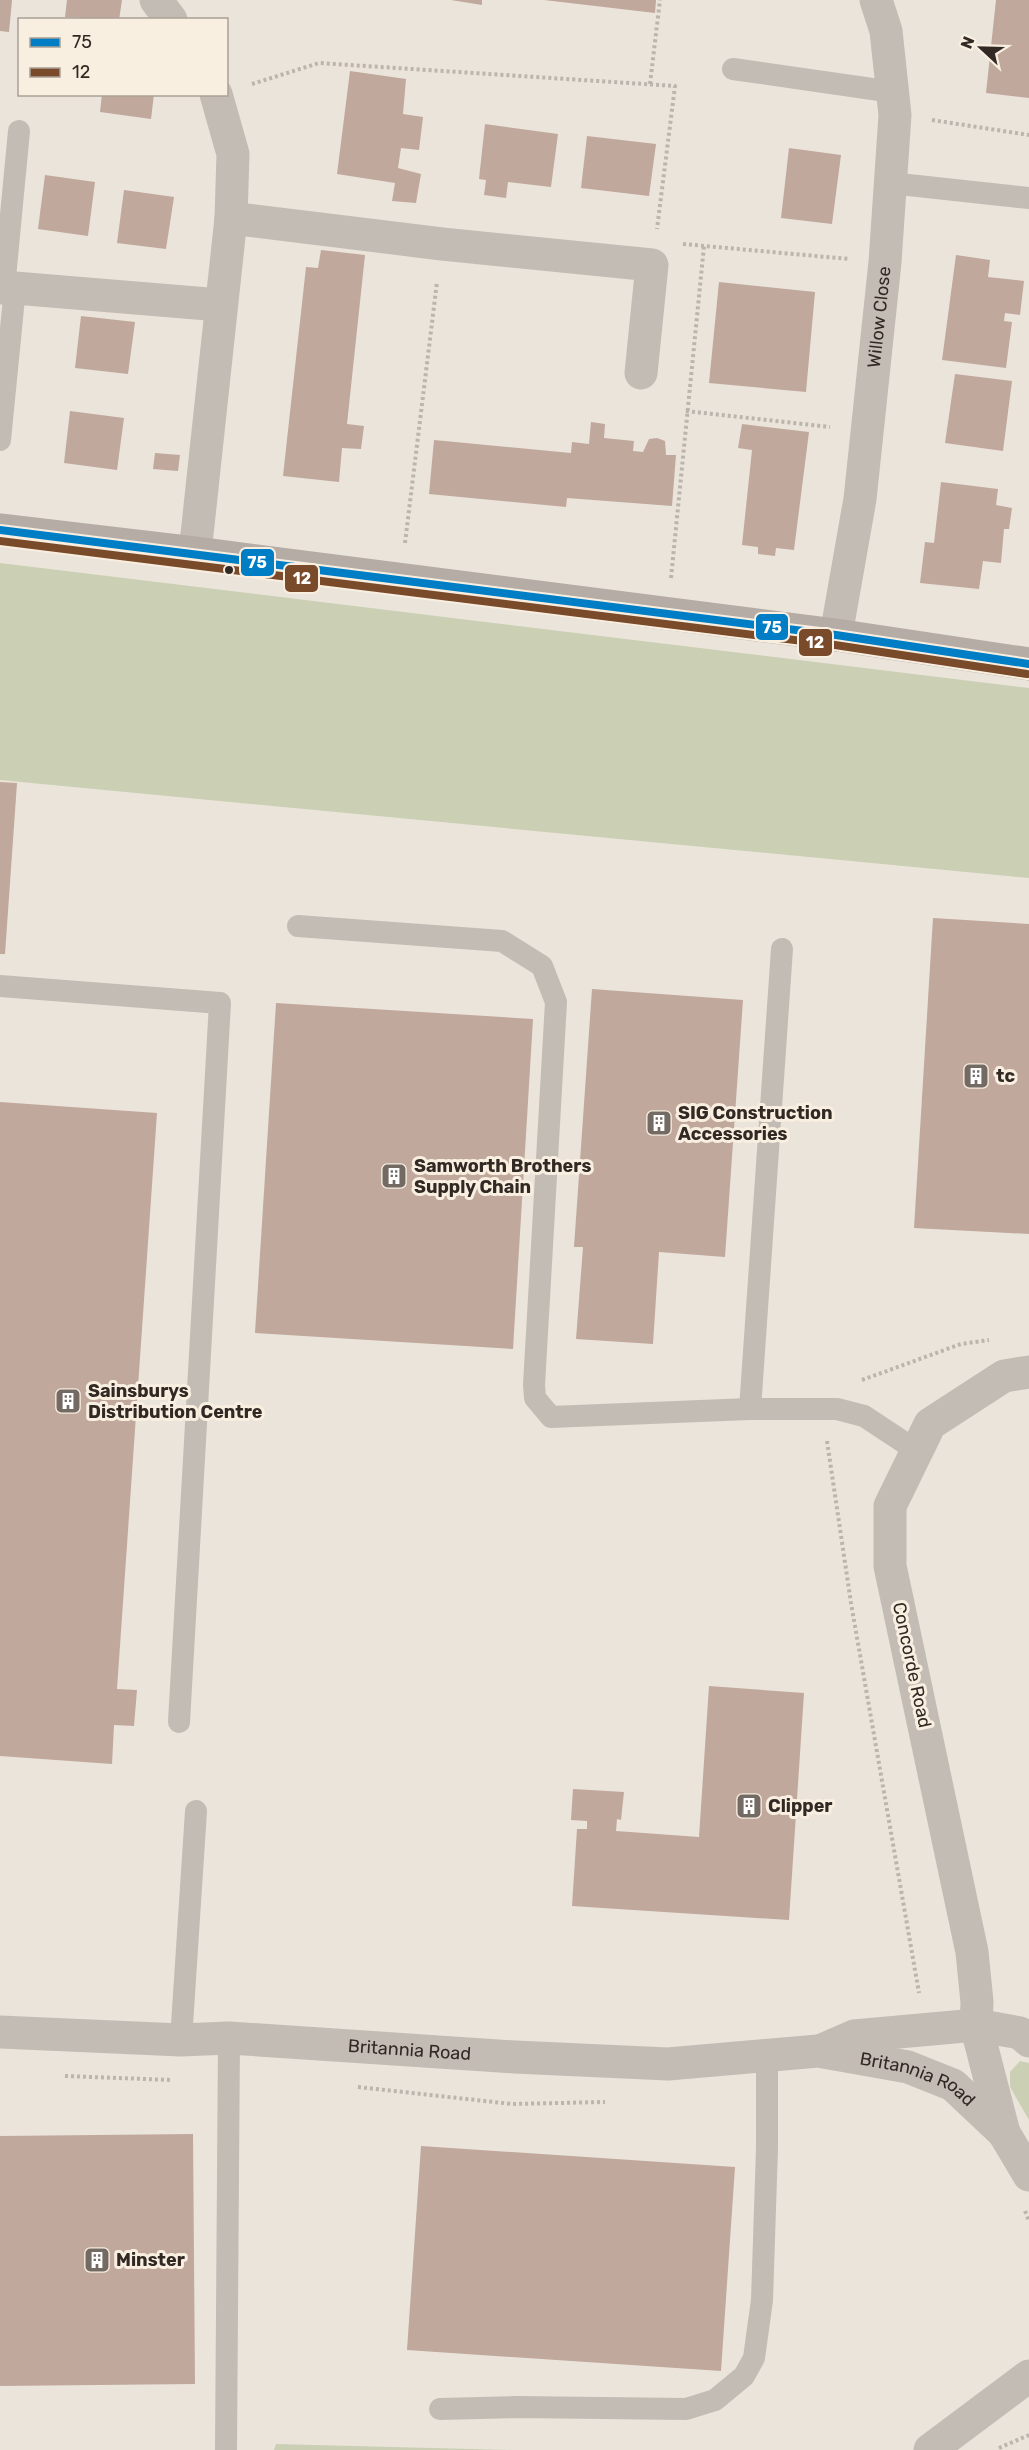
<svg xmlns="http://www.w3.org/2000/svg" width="1029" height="2450" viewBox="0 0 1029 2450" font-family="Rubik,sans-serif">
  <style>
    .green { fill: #cbd0b4 }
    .building { fill: #c0a89c }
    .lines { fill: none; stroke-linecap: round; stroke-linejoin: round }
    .path { stroke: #bcb5ae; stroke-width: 4; stroke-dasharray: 3 3; stroke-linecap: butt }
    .lane { stroke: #c3bcb5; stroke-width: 22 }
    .street { stroke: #c3bcb5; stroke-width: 33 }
    .secondary { stroke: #b4aca5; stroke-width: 33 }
    .bus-1-casing { stroke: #f9efe1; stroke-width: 12 }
    .bus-2-casing { stroke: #f9efe1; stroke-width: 12 }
    .bus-1 { stroke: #007ec5; stroke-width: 8 }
    .bus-2 { stroke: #7a4b2a; stroke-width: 8 }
    .bus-dot { fill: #332924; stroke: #f9efe1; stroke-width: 2 }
    .labels { text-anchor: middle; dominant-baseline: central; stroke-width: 6; stroke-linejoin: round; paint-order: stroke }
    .street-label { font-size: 18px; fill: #332924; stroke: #f9efe1 }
    .poi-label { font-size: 18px; font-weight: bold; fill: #332924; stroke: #f9efe1; text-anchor: start }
    .line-badge { stroke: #f9efe1; stroke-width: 2 }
    .badge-label { font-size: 16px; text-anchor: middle; font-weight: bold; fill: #fff }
  </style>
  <rect width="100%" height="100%" fill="#ebe4db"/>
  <!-- green -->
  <g class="green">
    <polygon points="0,563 1029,688 1029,878 0,780"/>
    <polygon points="1020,2061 1029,2063 1029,2120 1010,2087 1010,2072"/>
    <polygon points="276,2444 513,2450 274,2450"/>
  </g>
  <!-- building -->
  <g class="building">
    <polygon points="0,0 12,0 9,32 0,31"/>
    <polygon points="67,0 122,0 119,20 65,17"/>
    <polygon points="451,0 482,0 482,5"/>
    <polygon points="544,0 656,0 655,13"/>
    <polygon points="996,0 1029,0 1029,98 986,93"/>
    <polygon points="350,71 406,79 403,114 423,117 419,150 401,148 398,168 421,174 416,203 392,201 395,183 337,174"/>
    <polygon points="102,94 154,94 151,119 100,112"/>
    <polygon points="485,124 558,134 551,187 508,182 506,198 484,195 486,180 479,179"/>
    <polygon points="587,136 656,144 649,196 581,188"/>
    <polygon points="789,148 841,155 832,224 781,218"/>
    <polygon points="45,175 95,182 88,236 38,229"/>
    <polygon points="124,190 174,197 166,249 117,243"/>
    <polygon points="321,250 365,255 347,424 364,426 361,449 342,448 339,482 283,476 306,267 318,268"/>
    <polygon points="956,255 990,260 988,277 1024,281 1020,315 1005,313 1004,321 1012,322 1006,368 942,360"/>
    <polygon points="719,282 815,292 806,392 709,383"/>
    <polygon points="81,316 135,322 128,374 75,368"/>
    <polygon points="955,374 1012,381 1003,451 945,443"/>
    <polygon points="70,411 124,418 117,470 64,463"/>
    <polygon points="591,422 605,424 604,438 634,441 633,451 643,452 649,439 657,438 665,441 666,455 676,455 672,506 567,498 566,507 429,494 434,440 571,453 572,442 589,444"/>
    <polygon points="742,424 809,432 794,550 776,548 775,556 758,554 758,547 742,545 752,450 738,448"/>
    <polygon points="155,453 180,455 178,471 153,469"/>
    <polygon points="941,482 998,489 996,505 1012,508 1009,529 1004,529 1001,563 983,561 979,589 920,583 925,542 934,543"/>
    <polygon points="0,782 17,783 5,954 0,954"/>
    <polygon points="933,918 1029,924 1029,1234 914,1228"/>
    <polygon points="592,989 743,1000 725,1257 659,1252 653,1344 576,1339 583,1247 574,1247"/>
    <polygon points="276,1003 533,1019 513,1349 255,1333"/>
    <polygon points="0,1102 157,1113 117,1689 137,1690 134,1726 114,1725 112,1764 0,1756"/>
    <polygon points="709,1686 804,1693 789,1920 572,1906 577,1829 587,1829 587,1821 571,1820 573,1789 624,1792 621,1820 617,1819 616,1831 699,1837"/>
    <polygon points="193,2134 195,2384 0,2386 0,2136"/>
    <polygon points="421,2146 735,2167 721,2371 407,2350"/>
  </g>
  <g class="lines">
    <!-- path -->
    <g class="path">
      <polyline points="252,84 319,63 675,86 657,229"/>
      <polyline points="650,84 660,0"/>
      <polyline points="932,120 1029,135"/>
      <polyline points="683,244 849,259"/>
      <polyline points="686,411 830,427"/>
      <polyline points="405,543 437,282"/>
      <polyline points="671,578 704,246"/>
      <polyline points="862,1380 961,1344 989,1340"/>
      <polyline points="827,1441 851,1603 919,1993"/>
      <polyline points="65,2076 171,2080"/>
      <polyline points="358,2087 512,2104 605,2102"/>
      <polyline points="1025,2211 1029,2221"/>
      <polyline points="999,2448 1029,2435"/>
    </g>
    <!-- lane -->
    <g class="lane">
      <polyline points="733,69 893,92"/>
      <polyline points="890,183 1029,198"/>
      <polyline points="4,288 19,131"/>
      <polyline points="0,440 15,288"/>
      <polyline points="298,926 502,941 542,966 556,1002 534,1385 535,1398 551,1417 750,1409 837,1409 864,1416 917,1451"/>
      <polyline points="0,986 220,1003 179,1722"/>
      <polyline points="750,1409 782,949"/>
      <polyline points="181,2040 196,1811"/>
      <polyline points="440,2409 518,2407 686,2409 715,2400 744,2376 754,2358 762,2300 767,2148 767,2057"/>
      <polyline points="226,2450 229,2038"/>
    </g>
    <!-- street -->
    <g class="street">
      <polyline points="156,0 171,20"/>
      <polyline points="231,218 442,244 652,265 641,373"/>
      <polyline points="0,288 15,288 220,305"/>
      <polyline points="195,553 231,218 233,154 216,94"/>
      <path id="s1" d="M836 635 860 499 885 262 895 115 886 31 876 0"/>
      <path id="s2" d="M0 2032 181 2040 229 2038 515 2057 668 2064 818 2051 908 2067 953 2085 1004 2133 1029 2175"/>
      <polyline points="822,2050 854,2036 976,2025 1020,2033 1029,2041"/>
      <polyline points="1004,2133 976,2025 977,2002 972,1952 890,1566 890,1506 930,1424 1004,1376 1029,1372"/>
      <polyline points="930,2450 1029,2376"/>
    </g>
    <!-- secondary -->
    <polyline class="secondary" points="0,530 195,553 836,635 1029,664"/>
    <!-- bus-1 casing -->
    <g class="bus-1-casing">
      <polyline id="bus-1" points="0,530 836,635 1029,664"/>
    </g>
    <!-- bus-2 casing -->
    <g class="bus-2-casing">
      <polyline id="bus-2" points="0,541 835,645 1027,674"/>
    </g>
    <!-- bus-1 -->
    <use href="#bus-1" class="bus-1"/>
    <!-- bus-2 -->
    <use href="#bus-2" class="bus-2"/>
  </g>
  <!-- icons -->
  <defs>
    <g id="building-square" transform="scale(1.35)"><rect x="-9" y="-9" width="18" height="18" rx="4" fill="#736a64" stroke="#f9efe1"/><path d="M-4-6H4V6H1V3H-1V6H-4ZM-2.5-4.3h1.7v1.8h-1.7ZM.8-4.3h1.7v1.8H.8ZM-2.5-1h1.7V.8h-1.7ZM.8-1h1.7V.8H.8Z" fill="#fff"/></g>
  </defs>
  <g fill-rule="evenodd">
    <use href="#building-square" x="976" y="1076"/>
    <use href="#building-square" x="659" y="1123"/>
    <use href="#building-square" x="394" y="1176"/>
    <use href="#building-square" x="68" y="1401"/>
    <use href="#building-square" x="749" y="1806"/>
    <use href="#building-square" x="97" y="2260"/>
  </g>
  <!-- markers -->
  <circle class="bus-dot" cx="229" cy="570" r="5"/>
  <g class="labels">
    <!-- street labels -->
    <g class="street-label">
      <text stroke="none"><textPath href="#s1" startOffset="321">Willow Close</textPath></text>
      <text transform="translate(912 1665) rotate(78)">Concorde Road</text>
      <text stroke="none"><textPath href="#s2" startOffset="410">Britannia Road</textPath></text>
      <text stroke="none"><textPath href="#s2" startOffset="924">Britannia Road</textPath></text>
    </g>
    <!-- poi labels -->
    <g class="poi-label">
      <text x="996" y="1076">tc</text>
      <text x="678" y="1113">SIG Construction<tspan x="678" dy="21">Accessories</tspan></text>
      <text x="414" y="1166">Samworth Brothers<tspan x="414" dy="21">Supply Chain</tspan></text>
      <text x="88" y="1391">Sainsburys<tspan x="88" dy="21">Distribution Centre</tspan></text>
      <text x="768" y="1806">Clipper</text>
      <text x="116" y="2260">Minster</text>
    </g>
  </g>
  <g class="line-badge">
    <rect x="240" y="548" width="35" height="29" rx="6" fill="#007ec5"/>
    <rect x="284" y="564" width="35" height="29" rx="6" fill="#7a4b2a"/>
    <rect x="755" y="613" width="34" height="28" rx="6" fill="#007ec5"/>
    <rect x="798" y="628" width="35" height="29" rx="6" fill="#7a4b2a"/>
  </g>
  <g class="badge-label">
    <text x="257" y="568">75</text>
    <text x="302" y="584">12</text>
    <text x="772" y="633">75</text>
    <text x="815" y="648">12</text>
  </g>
  <!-- legend -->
  <rect x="18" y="18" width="210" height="78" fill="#f9efe1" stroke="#aaa095" stroke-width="1.5"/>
  <rect x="30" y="38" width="30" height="9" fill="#007ec5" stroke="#aaa095" stroke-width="1.5"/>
  <text x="72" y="48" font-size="18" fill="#332924">75</text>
  <rect x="30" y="68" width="30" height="9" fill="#7a4b2a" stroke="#aaa095" stroke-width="1.5"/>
  <text x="72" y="78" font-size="18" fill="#332924">12</text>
  <!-- north arrow -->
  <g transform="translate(981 48) rotate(292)" stroke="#f9efe1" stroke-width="4.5" paint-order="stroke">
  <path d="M0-4.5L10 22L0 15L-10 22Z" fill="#332924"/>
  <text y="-9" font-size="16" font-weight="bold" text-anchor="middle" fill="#332924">N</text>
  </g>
</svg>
